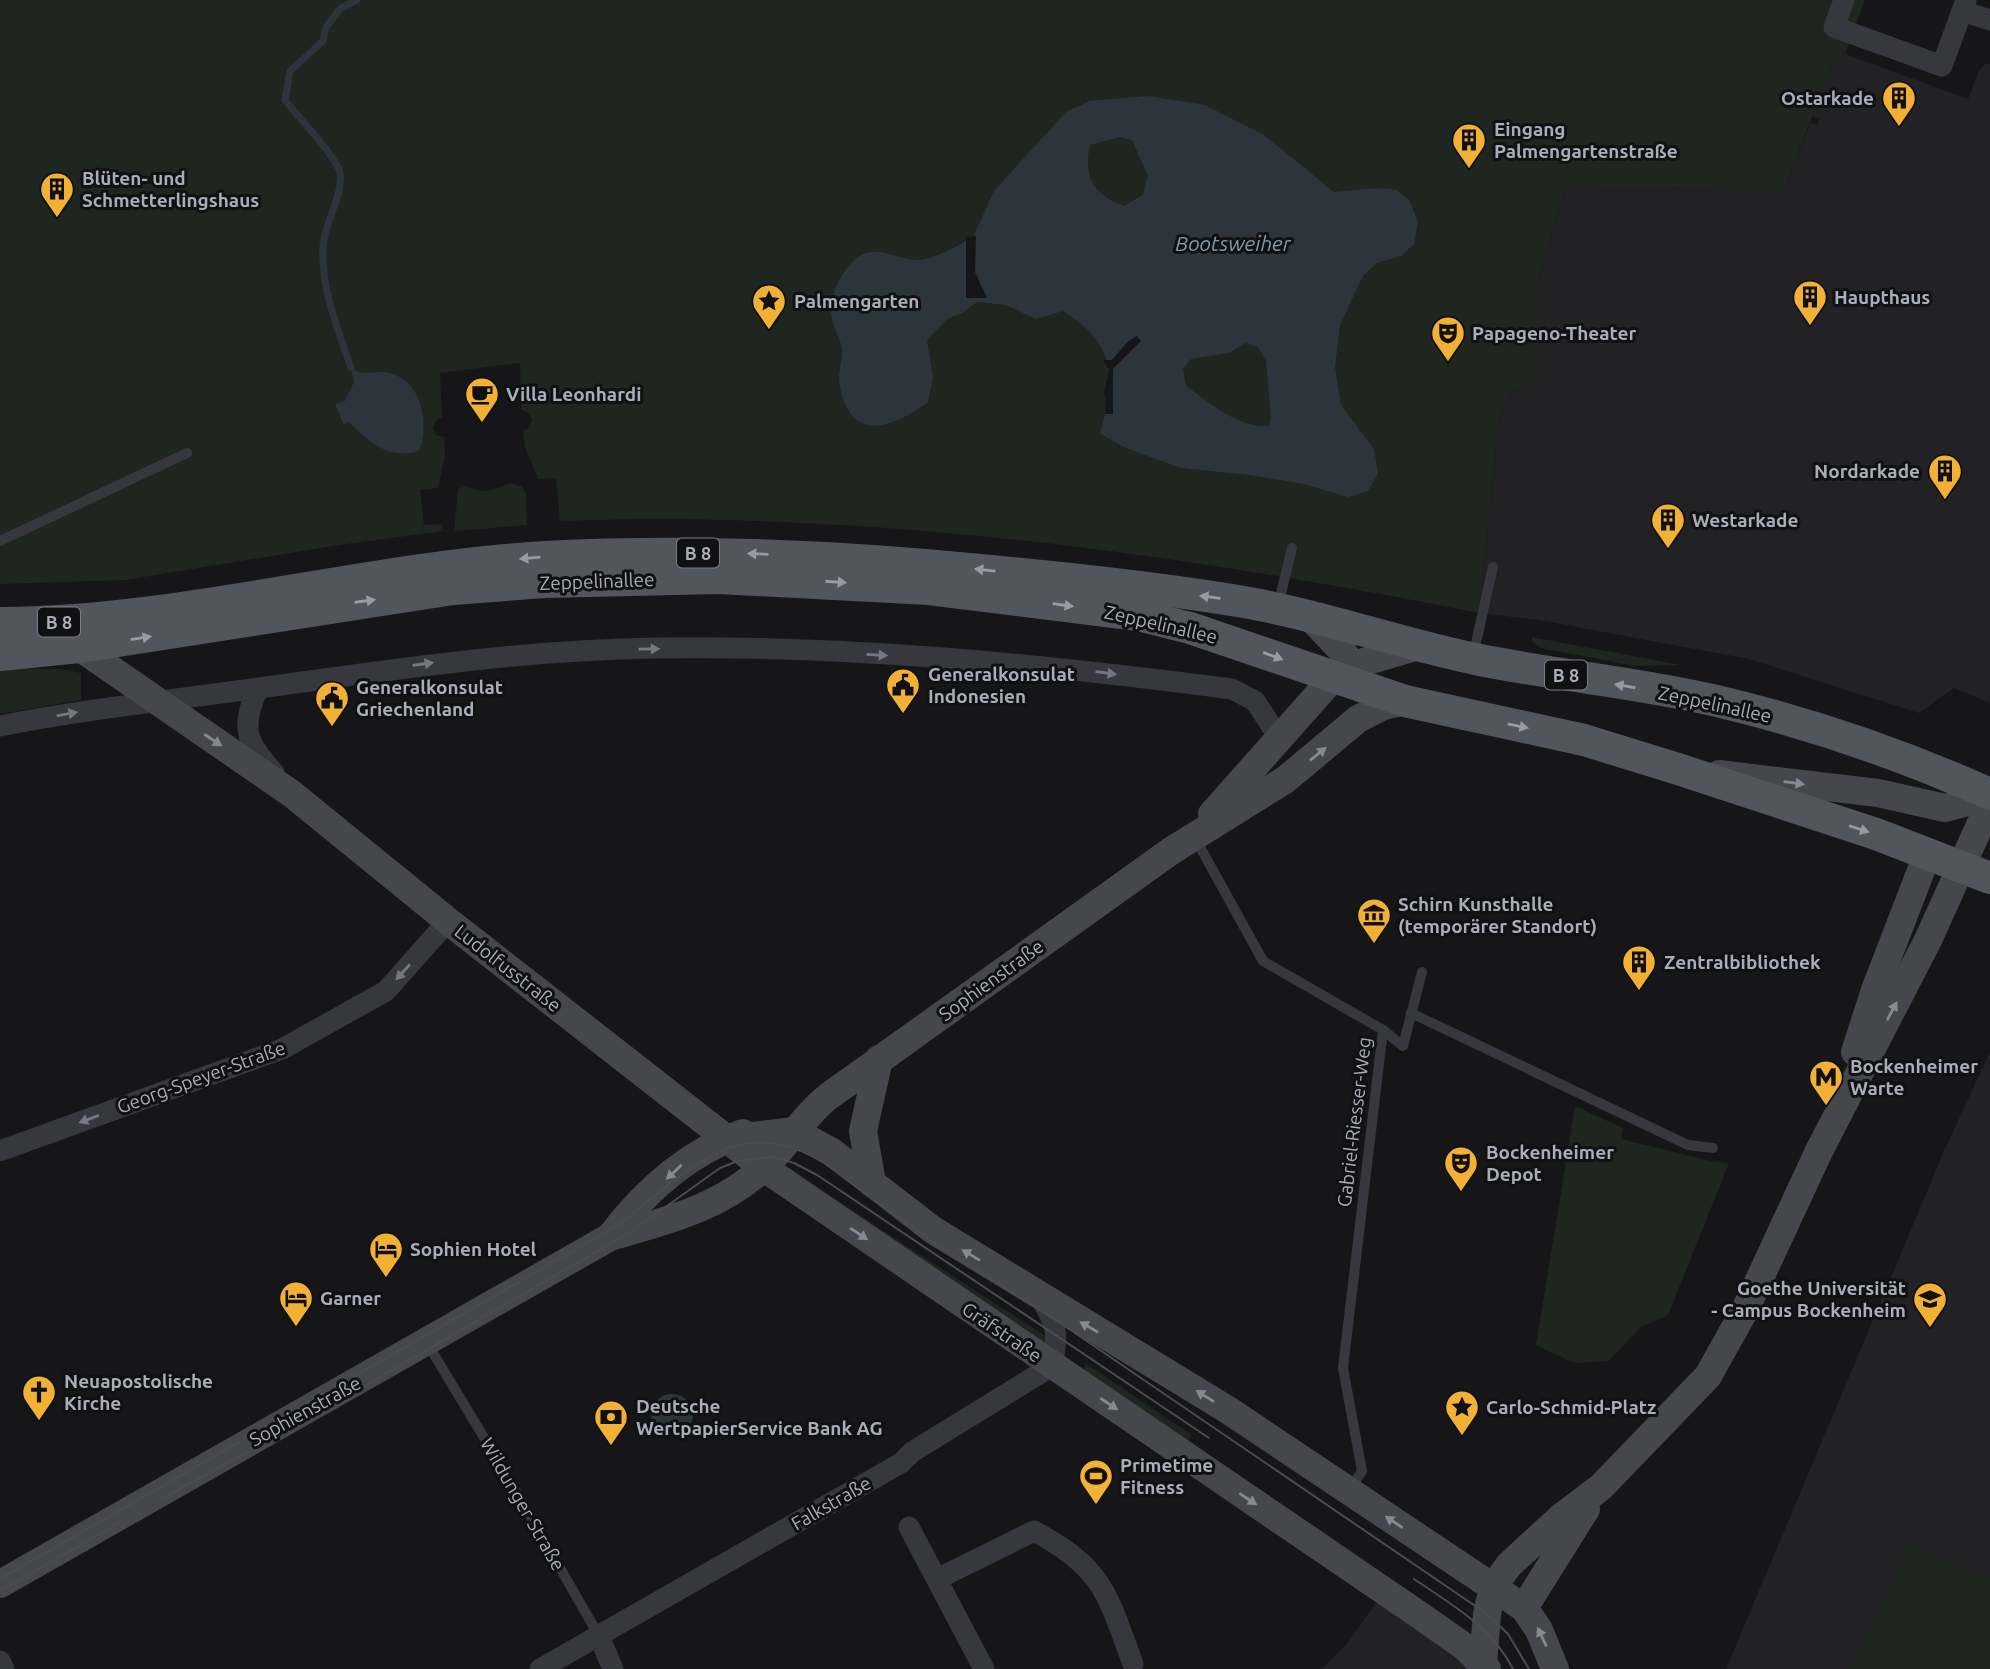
<svg xmlns="http://www.w3.org/2000/svg" width="1990" height="1669" viewBox="0 0 1990 1669" font-family="Ubuntu,sans-serif">
  <style>
    .built { fill: #222225 }
    .green { fill: #1e261f }
    .water { fill: #2c353c; fill-rule: evenodd }
    .pier { fill: #161618 }
    .lines { fill: none; stroke-linecap: round; stroke-linejoin: round }
    .stream { stroke: #2c353c; stroke-width: 7 }
    .lane { stroke: #37383d; stroke-width: 10 }
    .street { stroke: #37383d; stroke-width: 21 }
    .secondary { stroke: #45474d; stroke-width: 28 }
    .primary { stroke: #53555c; stroke-width: 32 }
    .tram { stroke: #4a4c52; stroke-width: 2 }
    .oneway { fill: #979ba6 }
    .oneway2 { fill: #757881 }
    .oneway3 { fill: #858993 }
    .labels { text-anchor: middle; dominant-baseline: central; stroke-width: 6; stroke-linejoin: round; paint-order: stroke }
    .shield { fill: #111113; stroke: #7b7e86; stroke-width: 2 }
    .shield-label { font-size: 18px; font-weight: bold; fill: #a8adb8 }
    .poi-label { font-size: 19px; font-weight: bold; fill: #a8adb8; stroke: #111113; text-anchor: start }
    .street-label { font-size: 19px; fill: #a8adb8; stroke: #111113 }
    .water-label { font-size: 21px; font-style: italic; fill: #7f9bb3; stroke: #111113 }
  </style>
  <rect width="100%" height="100%" fill="#161618"/>
  <!-- built -->
  <g class="built">
    <polygon points="1845,54 1968,99 1979,71 1985,64 1990,64 1990,703 1954,688 1919,713 1749,659 1539,620 1479,613 1499,415 1512,391 1538,382 1538,281 1565,188 1785,189 1810,123 1817,125 1820,119 1812,116 1831,64"/>
    <polygon points="1990,1052 1990,1669 1726,1669 1944,1151"/>
    <polygon points="1378,1600 1476,1669 1322,1669 1345,1646"/>
  </g>
  <!-- green -->
  <g class="green">
    <path d="M0 0H1865L1845 54 1831 65 1785 189 1565 188 1538 281V382L1512 391 1499 415 1479 613C1177 553 868 510 560 521L556 478 538 479 525 447 523 430 529 428 532 420 529 413 521 410 520 363 440 373 442 417 437 420 433 427 436 435 444 437 445 455 438 488 420 490 424 525 442 524 444 531 339 545 125 580 0 584Z"/>
    <path d="M510 483 522 487 526 494 527 525 454 531 458 489 466 486C480 494 496 491 510 483Z"/>
    <polygon points="1532,637 1681,665 1635,666 1541,648 1532,642"/>
    <polygon points="0,668 60,669 81,673 81,700 0,714"/>
    <polygon points="1575,1106 1623,1128 1621,1139 1711,1161 1729,1163 1668,1315 1641,1327 1608,1361 1574,1363 1536,1345"/>
    <polygon points="830,1196 1047,1337 1044,1346 830,1202"/>
    <polygon points="1085,1363 1192,1435 1187,1442 1084,1372"/>
    <polygon points="1910,1544 1990,1580 1990,1669 1852,1669"/>
  </g>
  <!-- water -->
  <g class="water">
    <path d="M1148 96 1205 105 1264 135 1334 192 1379 188 1397 190 1410 201 1418 222 1414 244 1401 256 1377 263 1363 276 1340 325 1335 367 1341 405 1374 449 1378 473 1368 491 1348 497 1304 484 1250 475 1181 468 1126 448 1100 434C1115 378 1117 344 1063 311L1036 319 1006 305 977 302 962 313 947 319 927 340 933 377 928 402C890 430 848 444 839 381 838 371 843 360 842 350 841 339 834 330 832 319 827 301 840 274 853 261 874 241 895 260 919 260 935 259 959 245 973 237L994 191 1066 112 1090 101ZM1120 137 1132 140 1148 176 1143 195 1124 206C1094 195 1083 177 1090 145ZM1245 343 1258 347 1266 361 1271 418 1269 426C1239 429 1209 402 1186 386L1183 369 1191 359 1229 353Z"/>
    <path d="M351 368C365 378 375 369 389 373 422 380 430 424 419 451 389 460 370 443 349 422L344 425 335 404 345 401 354 382Z"/>
    <circle cx="672" cy="1415" r="21"/>
  </g>
  <!-- pier -->
  <g class="pier">
    <polygon points="976,236 975,272 987,298 966,298 966,237"/>
    <polygon points="1137,336 1141,341 1113,369 1113,414 1105,414 1106,397 1104,393 1109,370 1103,360 1112,360 1128,341"/>
  </g>
  <g class="lines">
    <!-- stream -->
    <path class="stream" d="M351 368C338 330 321 288 323 247 324 222 343 198 340 173 338 158 296 115 285 100L290 71 323 41 326 27 341 8 357 0"/>
    <!-- lane -->
    <g class="lane">
      <polyline points="0,541 187,453"/>
      <polyline points="1278,606 1292,548"/>
      <polyline points="1473,656 1493,567"/>
      <polyline points="1195,838 1263,961 1383,1030 1343,1368 1362,1471 1350,1489"/>
      <polyline points="1411,1013 1688,1145 1713,1148"/>
      <polyline points="1383,1030 1403,1046 1422,972"/>
      <polyline points="427,1343 509,1479 599,1636"/>
    </g>
    <!-- street -->
    <g class="street">
      <polyline points="1844,0 1834,27 1942,66 1966,0"/>
      <polyline points="1962,11 1990,20"/>
      <path d="M258 688C240 729 246 741 274 773"/>
      <path d="M0 726C86 709 172 700 259 688 392 670 520 650 655 648 848 645 1041 664 1232 689L1255 701 1280 739"/>
      <polyline points="0,1151 282,1049 386,991 448,921"/>
      <polyline points="909,1527 984,1669"/>
      <path d="M937 1579 1034 1531C1103 1568 1107 1593 1133 1664"/>
      <polyline points="599,1636 613,1669"/>
      <polyline points="0,1661 4,1669"/>
      <path d="M540 1669 901 1463 912 1452 1052 1366C1059 1334 1057 1325 1040 1297"/>
    </g>
    <!-- secondary -->
    <g class="secondary">
      <polyline points="1310,617 1344,653 1353,682"/>
      <polyline points="79,647 292,794 448,921 764,1168 1415,1612 1465,1647 1487,1669"/>
      <polyline points="1719,774 1878,793 1945,808 1990,796"/>
      <polyline points="1212,814 1332,679 1350,666 1415,647"/>
      <polyline points="1855,1052 1875,990 1927,855"/>
      <polyline points="727,1139 794,1131 832,1152 933,1230 1228,1410 1524,1608 1539,1630 1555,1669"/>
      <polyline points="872,1183 863,1131 879,1059"/>
      <path d="M610 1237C644 1192 689 1152 743 1133"/>
      <path d="M0 1584 610 1237C665 1221 721 1208 764 1167 788 1145 803 1116 829 1096L1171 851 1285 780 1358 719 1383 706 1405 701"/>
      <polyline points="1524,1608 1586,1509"/>
      <polyline points="1483,1663 1487,1614 1493,1587 1509,1565 1560,1518 1601,1487 1708,1376 1747,1306 1819,1151 1928,940 1990,803"/>
    </g>
    <!-- primary -->
    <g class="primary">
      <path d="M0 623C183 622 362 568 545 557 694 549 842 556 991 571 1076 579 1160 588 1244 602 1324 616 1401 644 1480 660 1560 676 1642 683 1721 702 1813 724 1903 755 1990 794"/>
      <polyline points="0,655 79,647 453,589 544,582 719,578 929,589 1138,615 1190,628 1405,701 1584,740 1678,769 1876,834 1990,878"/>
    </g>
    <!-- tram -->
    <g class="tram">
      <polyline points="161,1499 292,1428 632,1231 720,1168 738,1161 773,1157 794,1163 817,1175 1209,1438"/>
      <path d="M0 1579 620 1224C685 1173 739 1109 824 1163L931 1241 1053 1318 1487 1614 1508 1634 1529 1669"/>
      <path d="M1414 1579C1451 1604 1493 1628 1513 1669"/>
      <polyline points="0,1591 119,1523"/>
    </g>
  </g>
  <!-- one-way arrows -->
  <defs><path id="oneway-solid" d="M-6-.8H1V-3.2L6.5 0L1 3.2V.8H-6Z" transform="scale(1.75)"/></defs>
  <g class="oneway">
    <use href="#oneway-solid" transform="translate(758 554) rotate(-178)"/>
    <use href="#oneway-solid" transform="translate(530 558) rotate(175)"/>
    <use href="#oneway-solid" transform="translate(985 570) rotate(-174)"/>
    <use href="#oneway-solid" transform="translate(836 582) rotate(4)"/>
    <use href="#oneway-solid" transform="translate(1210 597) rotate(-172)"/>
    <use href="#oneway-solid" transform="translate(365 601) rotate(-8)"/>
    <use href="#oneway-solid" transform="translate(1063 605) rotate(8)"/>
    <use href="#oneway-solid" transform="translate(141 638) rotate(-9)"/>
    <use href="#oneway-solid" transform="translate(1273 656) rotate(20)"/>
    <use href="#oneway-solid" transform="translate(1625 686) rotate(-170)"/>
    <use href="#oneway-solid" transform="translate(1518 726) rotate(12)"/>
    <use href="#oneway-solid" transform="translate(1859 829) rotate(18)"/>
  </g>
  <g class="oneway2">
    <use href="#oneway-solid" transform="translate(649 649) rotate(-1)"/>
    <use href="#oneway-solid" transform="translate(877 655) rotate(3)"/>
    <use href="#oneway-solid" transform="translate(423 664) rotate(-8)"/>
    <use href="#oneway-solid" transform="translate(1106 673) rotate(7)"/>
    <use href="#oneway-solid" transform="translate(67 714) rotate(-10)"/>
    <use href="#oneway-solid" transform="translate(403 972) rotate(132)"/>
    <use href="#oneway-solid" transform="translate(89 1119) rotate(160)"/>
  </g>
  <g class="oneway3">
    <use href="#oneway-solid" transform="translate(213 740) rotate(33)"/>
    <use href="#oneway-solid" transform="translate(1318 754) rotate(-39)"/>
    <use href="#oneway-solid" transform="translate(1794 783) rotate(7)"/>
    <use href="#oneway-solid" transform="translate(1892 1011) rotate(-62)"/>
    <use href="#oneway-solid" transform="translate(674 1172) rotate(137)"/>
    <use href="#oneway-solid" transform="translate(859 1234) rotate(34)"/>
    <use href="#oneway-solid" transform="translate(971 1255) rotate(-149)"/>
    <use href="#oneway-solid" transform="translate(1089 1327) rotate(-150)"/>
    <use href="#oneway-solid" transform="translate(1205 1396) rotate(-148)"/>
    <use href="#oneway-solid" transform="translate(1109 1404) rotate(34)"/>
    <use href="#oneway-solid" transform="translate(1248 1499) rotate(34)"/>
    <use href="#oneway-solid" transform="translate(1394 1522) rotate(-146)"/>
    <use href="#oneway-solid" transform="translate(1542 1637) rotate(-115)"/>
  </g>
  <!-- icons -->
  <defs>
    <g id="building-pin" transform="scale(1.75)"><path d="M0 17L-7.5 6A9.5 9.5 0 1 1 7.5 6Z" fill="#f2b134" stroke="#111113"/><path d="M-4-6H4V6H1V3H-1V6H-4ZM-2.5-4.3h1.7v1.8h-1.7ZM.8-4.3h1.7v1.8H.8ZM-2.5-1h1.7V.8h-1.7ZM.8-1h1.7V.8H.8Z" fill="#111"/></g>
    <g id="sight-pin" transform="scale(1.75)"><path d="M0 17L-7.5 6A9.5 9.5 0 1 1 7.5 6Z" fill="#f2b134" stroke="#111113"/><path d="M0-6L1.8-2.2L6-1.7L2.9 1.2L3.7 5.4L0 3.3L-3.7 5.4L-2.9 1.2L-6-1.7L-1.8-2.2Z" fill="#111"/></g>
    <g id="theatre-pin" transform="scale(1.75)"><path d="M0 17L-7.5 6A9.5 9.5 0 1 1 7.5 6Z" fill="#f2b134" stroke="#111113"/><path d="M-5-5.5Q0-4 5-5.5V0Q5 5 0 6Q-5 5-5 0ZM-3.3-2.5H-1v1.5H-3.3ZM1-2.5H3.3v1.5H1ZM-2.8 1Q0 5.5 2.8 1Z" fill="#111"/></g>
    <g id="cafe-pin" transform="scale(1.75)"><path d="M0 17L-7.5 6A9.5 9.5 0 1 1 7.5 6Z" fill="#f2b134" stroke="#111113"/><path d="M-5.5-4.5H6V0H3Q3 3.5 0 3.5H-2.5Q-5.5 3.5-5.5 0ZM3-3.2v2h1.7v-2ZM-6 4.5H4V6H-6Z" fill="#111"/></g>
    <g id="civic-pin" transform="scale(1.75)"><path d="M0 17L-7.5 6A9.5 9.5 0 1 1 7.5 6Z" fill="#f2b134" stroke="#111113"/><path d="M-.6-6.5H3V-4.5H.6V-3L4-1V1h2V6H-6V1h2V-1L-.6-3ZM-1.2 2.5V6h2.4V2.5Z" fill="#111"/></g>
    <g id="museum-pin" transform="scale(1.75)"><path d="M0 17L-7.5 6A9.5 9.5 0 1 1 7.5 6Z" fill="#f2b134" stroke="#111113"/><path d="M0-6L6-3V-2H-6V-3ZM-5-1h2V3h-2ZM-1-1h2V3h-2ZM3-1h2V3H3ZM-6 4H6V6H-6Z" fill="#111"/></g>
    <g id="metro-pin" transform="scale(1.75)"><path d="M0 17L-7.5 6A9.5 9.5 0 1 1 7.5 6Z" fill="#f2b134" stroke="#111113"/><path d="M-5.5 5V-5H-3L0 0L3-5H5.5V5H3V-.5L0 4L-3-.5V5Z" fill="#111"/></g>
    <g id="hotel-pin" transform="scale(1.75)"><path d="M0 17L-7.5 6A9.5 9.5 0 1 1 7.5 6Z" fill="#f2b134" stroke="#111113"/><path d="M-6-4.5h1.5V1H6V5H4.5V3h-9V5H-6ZM-4 0a1.8 1.8 0 1 1 3.6 0ZM.5 0V-2.5h3Q6-2.5 6 0Z" fill="#111"/></g>
    <g id="university-pin" transform="scale(1.75)"><path d="M0 17L-7.5 6A9.5 9.5 0 1 1 7.5 6Z" fill="#f2b134" stroke="#111113"/><path d="M0-5L7-2L0 1L-7-2ZM-4 1L0 2.5L4 1V4Q0 6-4 4Z" fill="#111"/></g>
    <g id="church-pin" transform="scale(1.75)"><path d="M0 17L-7.5 6A9.5 9.5 0 1 1 7.5 6Z" fill="#f2b134" stroke="#111113"/><path d="M-1.2-6h2.4v3.5h3.3v2.4h-3.3V6h-2.4V-.1h-3.3v-2.4h3.3Z" fill="#111"/></g>
    <g id="bank-pin" transform="scale(1.75)"><path d="M0 17L-7.5 6A9.5 9.5 0 1 1 7.5 6Z" fill="#f2b134" stroke="#111113"/><path d="M-6-4H6V4H-6ZM0-2.3a2.3 2.3 0 1 0 0 4.6a2.3 2.3 0 1 0 0-4.6Z" fill="#111"/></g>
    <g id="stadium-pin" transform="scale(1.75)"><path d="M0 17L-7.5 6A9.5 9.5 0 1 1 7.5 6Z" fill="#f2b134" stroke="#111113"/><path d="M0-5a6.5 5 0 1 0 0 10a6.5 5 0 1 0 0-10ZM-3.5-1.8h7v3.6h-7Z" fill="#111"/></g>
  </defs>
  <g fill-rule="evenodd">
    <use href="#building-pin" x="1899" y="98"/>
    <use href="#building-pin" x="1469" y="140"/>
    <use href="#building-pin" x="57" y="189"/>
    <use href="#building-pin" x="1810" y="297"/>
    <use href="#sight-pin" x="769" y="301"/>
    <use href="#theatre-pin" x="1448" y="333"/>
    <use href="#cafe-pin" x="482" y="394"/>
    <use href="#building-pin" x="1945" y="471"/>
    <use href="#building-pin" x="1668" y="520"/>
    <use href="#civic-pin" x="903" y="685"/>
    <use href="#civic-pin" x="332" y="698"/>
    <use href="#museum-pin" x="1374" y="915"/>
    <use href="#building-pin" x="1639" y="962"/>
    <use href="#metro-pin" x="1826" y="1077"/>
    <use href="#theatre-pin" x="1461" y="1163"/>
    <use href="#hotel-pin" x="386" y="1249"/>
    <use href="#hotel-pin" x="296" y="1298"/>
    <use href="#university-pin" x="1930" y="1299"/>
    <use href="#church-pin" x="39" y="1392"/>
    <use href="#sight-pin" x="1462" y="1407"/>
    <use href="#bank-pin" x="611" y="1417"/>
    <use href="#stadium-pin" x="1096" y="1476"/>
  </g>
  <g class="labels">
    <!-- shield labels -->
    <g class="shield">
      <rect x="677" y="538.5" width="42" height="29" rx="5"/>
      <rect x="38" y="607.5" width="42" height="29" rx="5"/>
      <rect x="1545" y="660.5" width="42" height="29" rx="5"/>
    </g>
    <g class="shield-label">
      <text x="698" y="553">B 8</text>
      <text x="59" y="622">B 8</text>
      <text x="1566" y="675">B 8</text>
    </g>
    <!-- poi labels -->
    <g class="poi-label">
      <text x="1874" y="98" text-anchor="end">Ostarkade</text>
      <text x="1494" y="129">Eingang<tspan x="1494" dy="22">Palmengartenstraße</tspan></text>
      <text x="82" y="178">Blüten- und<tspan x="82" dy="22">Schmetterlingshaus</tspan></text>
      <text x="1834" y="297">Haupthaus</text>
      <text x="794" y="301">Palmengarten</text>
      <text x="1472" y="333">Papageno-Theater</text>
      <text x="506" y="394">Villa Leonhardi</text>
      <text x="1920" y="471" text-anchor="end">Nordarkade</text>
      <text x="1692" y="520">Westarkade</text>
      <text x="928" y="674">Generalkonsulat<tspan x="928" dy="22">Indonesien</tspan></text>
      <text x="356" y="687">Generalkonsulat<tspan x="356" dy="22">Griechenland</tspan></text>
      <text x="1398" y="904">Schirn Kunsthalle<tspan x="1398" dy="22">(temporärer Standort)</tspan></text>
      <text x="1664" y="962">Zentralbibliothek</text>
      <text x="1850" y="1066">Bockenheimer<tspan x="1850" dy="22">Warte</tspan></text>
      <text x="1486" y="1152">Bockenheimer<tspan x="1486" dy="22">Depot</tspan></text>
      <text x="410" y="1249">Sophien Hotel</text>
      <text x="1906" y="1288" text-anchor="end">Goethe Universität<tspan x="1906" dy="22">- Campus Bockenheim</tspan></text>
      <text x="320" y="1298">Garner</text>
      <text x="64" y="1381">Neuapostolische<tspan x="64" dy="22">Kirche</tspan></text>
      <text x="636" y="1406">Deutsche<tspan x="636" dy="22">WertpapierService Bank AG</tspan></text>
      <text x="1486" y="1407">Carlo-Schmid-Platz</text>
      <text x="1120" y="1465">Primetime<tspan x="1120" dy="22">Fitness</tspan></text>
    </g>
    <!-- street labels -->
    <g class="street-label">
      <text transform="translate(597 581) rotate(-2)">Zeppelinallee</text>
      <text transform="translate(1161 624) rotate(13)">Zeppelinallee</text>
      <text transform="translate(1715 704) rotate(12)">Zeppelinallee</text>
      <text transform="translate(508 968) rotate(38)">Ludolfusstraße</text>
      <text transform="translate(991 980) rotate(-36)">Sophienstraße</text>
      <text transform="translate(201 1077) rotate(-20)">Georg-Speyer-Straße</text>
      <text transform="translate(1354 1122) rotate(-83)">Gabriel-Riesser-Weg</text>
      <text transform="translate(1002 1332) rotate(34)">Gräfstraße</text>
      <text transform="translate(305 1411) rotate(-29)">Sophienstraße</text>
      <text transform="translate(831 1503) rotate(-30)">Falkstraße</text>
      <text transform="translate(523 1504) rotate(60)">Wildunger Straße</text>
    </g>
    <!-- water labels -->
    <g class="water-label">
      <text x="1233" y="243">Bootsweiher</text>
    </g>
  </g>
</svg>
